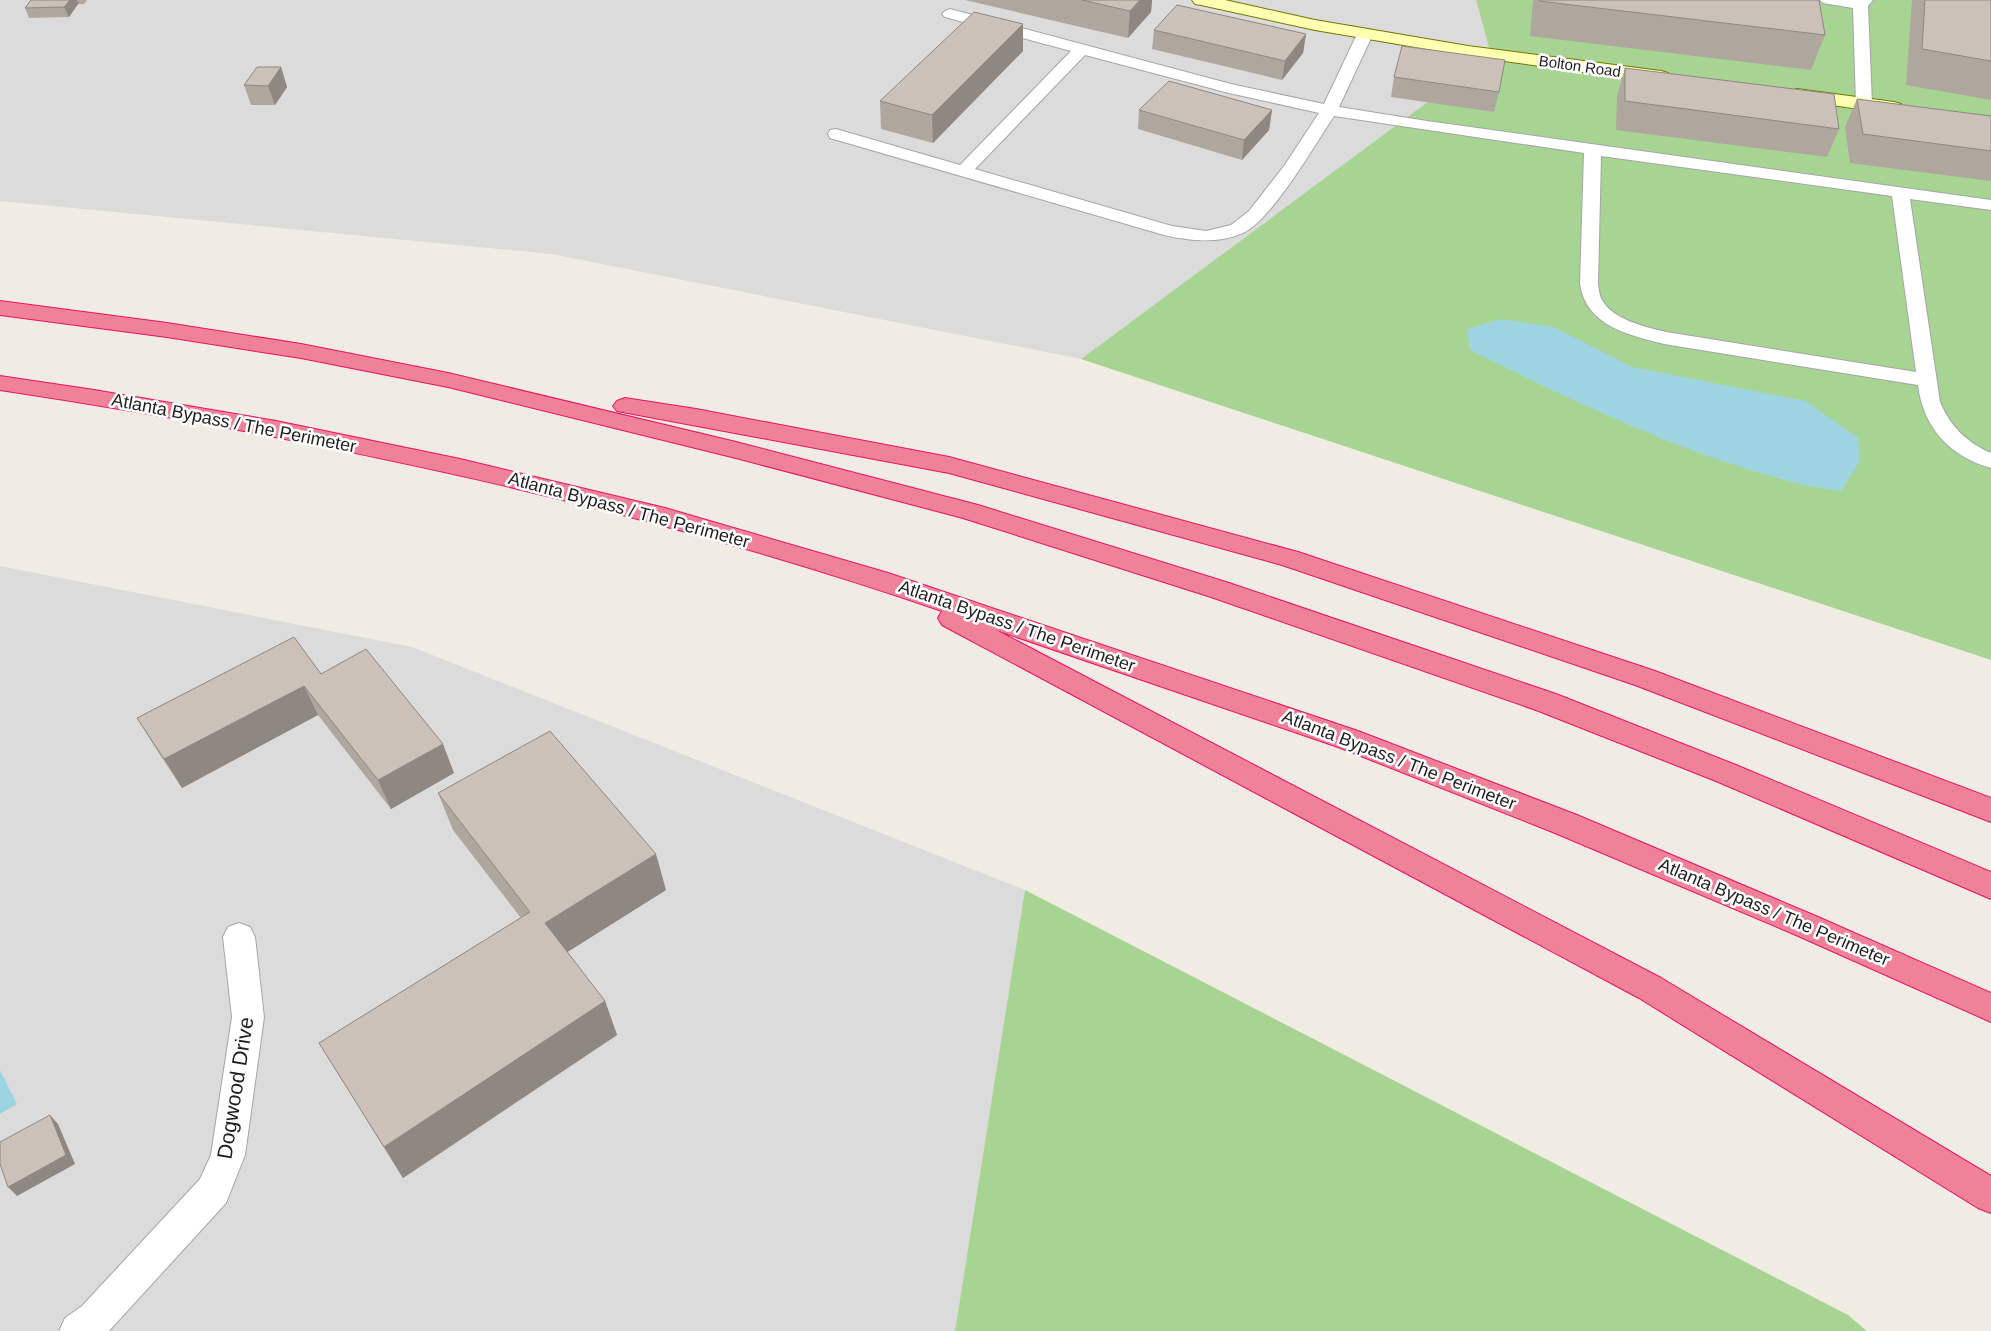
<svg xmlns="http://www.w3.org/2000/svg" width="1991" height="1331" viewBox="0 0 1991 1331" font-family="Helvetica,sans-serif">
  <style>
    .residential { fill: #dcdbdb }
    .forest { fill: #a7d493 }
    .water { fill: #9ed4e2 }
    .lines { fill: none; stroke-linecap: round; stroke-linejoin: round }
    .lane-casing { stroke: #a5a5a5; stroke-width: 2 }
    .street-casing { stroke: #a5a5a5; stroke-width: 2 }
    .secondary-casing { stroke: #6f7900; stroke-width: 2 }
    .highway-casing { stroke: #eb1261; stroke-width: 2 }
    .lane { fill: #fff; fill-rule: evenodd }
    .street { fill: #fff; fill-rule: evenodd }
    .secondary { fill: #fdffb1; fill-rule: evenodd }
    .highway { fill: #ef8299; fill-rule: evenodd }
    .wall { fill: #afa69e }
    .shaded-wall { fill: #8f8781 }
    .building { fill: #ccc1b8; stroke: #8f8781 }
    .labels { text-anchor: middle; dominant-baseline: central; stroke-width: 5; stroke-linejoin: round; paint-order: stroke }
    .far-street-label { font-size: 15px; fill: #1e1e1e; stroke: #fff }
    .street-label { font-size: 18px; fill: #1e1e1e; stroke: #fff }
    .near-street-label { font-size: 21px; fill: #1e1e1e; stroke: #fff }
  </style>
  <rect width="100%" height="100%" fill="#f0ebe3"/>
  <!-- residential -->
  <g class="residential">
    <polygon points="0,0 1476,0 1491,55 1081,359 552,254 0,201"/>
    <polygon points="0,566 412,647 1025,890 955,1331 0,1331"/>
  </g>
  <!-- forest -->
  <g class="forest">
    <polygon points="1476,0 1991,0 1991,660 1081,359 1491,55"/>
    <polygon points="1025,890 1848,1315 1867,1331 955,1331"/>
  </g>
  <!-- water -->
  <g class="water">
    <path d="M1501 319 1554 327 1632 367 1806 401 1858 438 1860 461 1841 491C1825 488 1808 487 1792 482 1680 453 1573 401 1470 350L1467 329Z"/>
    <polygon points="0,1070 17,1104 0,1114"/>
  </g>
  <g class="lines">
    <!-- lane casing -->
    <g class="lane-casing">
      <g id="lane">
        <polygon points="1820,0 1873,0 1868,6 1872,104 1870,107 1858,107 1856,104 1853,8 1823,3"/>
        <path d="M950 9 1231 84 1324 104 1357 34 1360 31H1370L1373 34 1339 107 1427 121 1991 200V210L1910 199 1940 402C1951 427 1966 442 1991 453V468C1950 457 1923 427 1918 385L1664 344C1629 335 1586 326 1580 284L1584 153 1334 116C1316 143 1271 221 1243 233 1218 244 1189 241 1164 235L830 138 828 134 830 130 836 129 960 165 1071 51 945 17 942 14 945 11ZM1085 55 1229 93 1319 113 1284 166 1249 211 1231 225 1206 231 1172 226 975 169ZM1601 156 1892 196 1916 372 1666 332C1646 327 1613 320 1602 300 1599 295 1599 289 1598 284Z"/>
      </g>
    </g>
    <!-- street casing -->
    <g class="street-casing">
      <polygon id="street" points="239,923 250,927 255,937 264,1017 245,1155 226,1203 109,1331 59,1331 65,1318 82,1306 200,1179 211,1155 232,1017 223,937 228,927"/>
    </g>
    <!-- secondary casing -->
    <g class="secondary-casing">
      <g id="secondary">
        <polygon points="1192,0 1225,0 1315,20 1468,46 1661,71 1668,73 1670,77 1668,81 1661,83 1468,56 1315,30 1201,5 1195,4"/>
        <polygon points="1797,89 1894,102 1901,104 1904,108 1901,112 1894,114 1790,99 1788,95 1790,91"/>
      </g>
    </g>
    <!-- highway casing -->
    <g class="highway-casing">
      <g id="highway">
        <polygon points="0,301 167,323 301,344 448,373 736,442 978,505 1229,583 1556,694 1736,765 1991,872 1991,899 1716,781 1536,710 1211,597 963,518 736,458 448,387 301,358 167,337 0,315"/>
        <path d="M0 376 94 390 276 421 460 459 665 508 888 573 1358 731 1577 815 1818 917 1991 993V1022L1796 935 1555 833 1338 747 996 630 1661 978 1991 1176V1213L1978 1208 1639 998 942 625 938 618 942 611C636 506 319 438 0 390Z"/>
        <polygon points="625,398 696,409 949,457 1298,552 1655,671 1991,798 1991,822 1635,685 1282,565 949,473 617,411 613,406 617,401"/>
      </g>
    </g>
    <!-- lane -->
    <use href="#lane" class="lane"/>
    <!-- street -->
    <use href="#street" class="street"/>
    <!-- secondary -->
    <use href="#secondary" class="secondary"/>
    <!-- highway -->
    <use href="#highway" class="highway"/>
  </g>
  <!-- wall -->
  <g class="wall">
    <polygon points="31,0 87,0 84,4 78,4 69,17 29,18 25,8"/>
    <polygon points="965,0 1152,0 1151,12 1128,38"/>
    <polygon points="1533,0 1819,0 1825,35 1811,70 1530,36"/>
    <polygon points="1912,0 1991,0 1991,100 1906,85"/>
    <polygon points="1023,24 1023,51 933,143 881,129 880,101"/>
    <polygon points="1154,30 1306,34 1303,53 1282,80 1152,49"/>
    <polygon points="281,67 287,87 275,105 251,105 244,85"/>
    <polygon points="1625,68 1839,129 1827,157 1616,130 1617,96"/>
    <polygon points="1394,77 1499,92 1494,112 1391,97"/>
    <polygon points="1857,99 1991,116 1991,181 1850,163 1845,127"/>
    <polygon points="1139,110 1272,110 1269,130 1242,160 1138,129"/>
    <polygon points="321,674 454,773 391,809 318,715 182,788 155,747 137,718"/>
    <polygon points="438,793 666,890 567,952 605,1001 617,1035 403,1178 319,1043 521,918 453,830"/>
  </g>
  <!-- shaded-wall -->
  <g class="shaded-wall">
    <polygon points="70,0 77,0 78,4 69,17 64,7"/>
    <polygon points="1140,0 1152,0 1151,12 1128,38 1130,11"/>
    <polygon points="1023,24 1023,51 933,143 932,115"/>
    <polygon points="1306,34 1303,53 1282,80 1285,61"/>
    <polygon points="281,67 287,87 275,105 268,86"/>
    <polygon points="1272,110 1269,130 1242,160 1244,140"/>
    <polygon points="304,686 318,715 182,788 164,759"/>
    <polygon points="443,744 454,773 391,809 378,780"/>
    <polygon points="656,854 666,890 558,958 545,923"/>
    <polygon points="605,1001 617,1035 403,1178 384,1147"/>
    <polygon points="50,1115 58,1124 75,1164 17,1196 8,1187"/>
  </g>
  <!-- building -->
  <g class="building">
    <polygon points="31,0 70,0 64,7 25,8"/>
    <polygon points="1082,0 1140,0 1130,11"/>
    <polygon points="1539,0 1819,0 1825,35 1539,1"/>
    <polygon points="1925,0 1991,0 1991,61 1922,49"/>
    <polygon points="1177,5 1306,34 1285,61 1154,30"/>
    <polygon points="974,12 1023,24 932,115 880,101"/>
    <polygon points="1402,46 1505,60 1499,92 1394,77"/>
    <polygon points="257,67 281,67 268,86 244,85"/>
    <polygon points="1625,68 1834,94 1839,129 1625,101"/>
    <polygon points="1169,81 1272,110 1244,140 1139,110"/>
    <polygon points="1857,99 1991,116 1991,151 1863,134"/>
    <polygon points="294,637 321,674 366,649 443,744 378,780 304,686 164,759 137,718"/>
    <polygon points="550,731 656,854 545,923 605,1001 384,1147 319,1043 530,912 438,793"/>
    <polygon points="50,1115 66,1155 8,1187 0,1164 0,1142"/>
  </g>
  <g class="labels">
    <!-- far-street labels -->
    <g class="far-street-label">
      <text transform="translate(1580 66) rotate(8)">Bolton Road</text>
    </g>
    <!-- street labels -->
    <g class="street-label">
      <text transform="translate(234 423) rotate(11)">Atlanta Bypass / The Perimeter</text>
      <text transform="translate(629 510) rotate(15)">Atlanta Bypass / The Perimeter</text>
      <text transform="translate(1017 626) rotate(19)">Atlanta Bypass / The Perimeter</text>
      <text transform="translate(1399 760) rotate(21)">Atlanta Bypass / The Perimeter</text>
      <text transform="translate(1774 912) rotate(23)">Atlanta Bypass / The Perimeter</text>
    </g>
    <!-- near-street labels -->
    <g class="near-street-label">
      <text transform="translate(235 1088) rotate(-81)">Dogwood Drive</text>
    </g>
  </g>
</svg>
